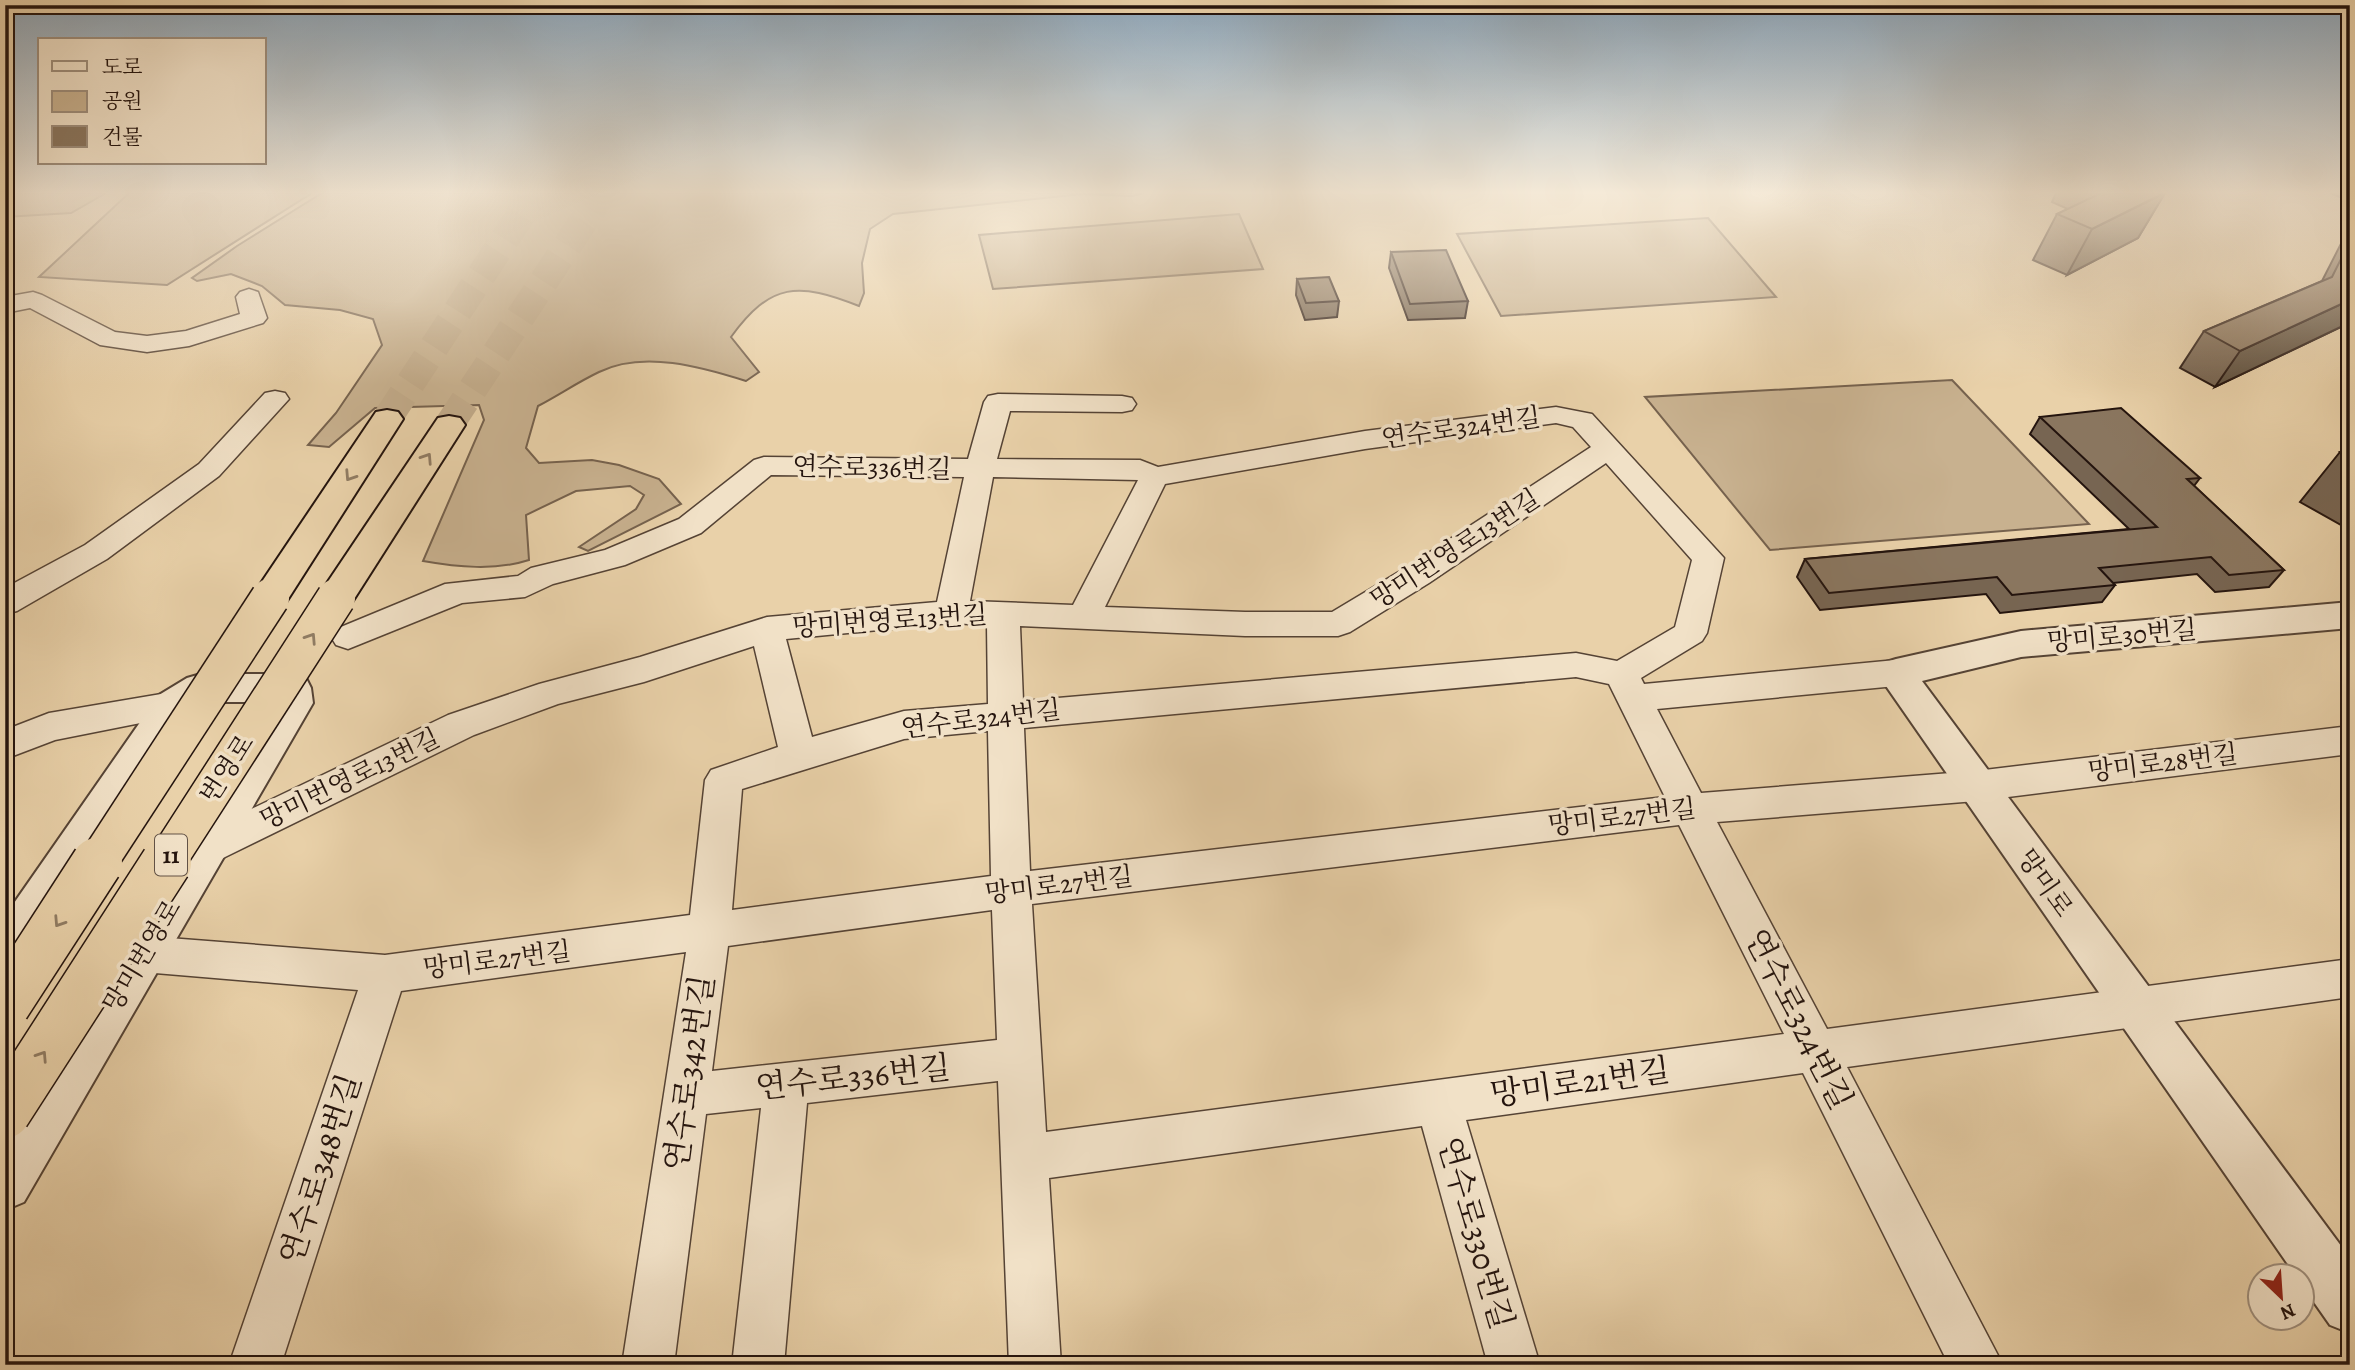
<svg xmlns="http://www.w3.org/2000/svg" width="2355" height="1370" viewBox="0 0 2355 1370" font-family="Alegreya,'Noto Serif KR',serif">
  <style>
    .green { fill: #c8b18f; stroke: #76624e; stroke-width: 2 }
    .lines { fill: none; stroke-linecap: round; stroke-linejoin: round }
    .trunk-tunnel { stroke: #c2ab8a; stroke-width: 29; stroke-dasharray: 29 14; stroke-linecap: butt }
    .minor-casing { stroke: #554335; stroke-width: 3 }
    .tertiary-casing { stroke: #554335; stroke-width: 4 }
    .trunk-casing { stroke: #24140e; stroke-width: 4 }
    .minor { fill: #f1e1c7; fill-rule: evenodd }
    .tertiary { fill: #f1e1c7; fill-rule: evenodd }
    .trunk { fill: #e9d1a9; fill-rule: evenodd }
    .trunk-bridge-far1-casing { stroke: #24140e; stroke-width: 41; stroke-linecap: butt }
    .trunk-bridge-casing { stroke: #24140e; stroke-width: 53; stroke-linecap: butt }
    .trunk-bridge-far1 { stroke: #e9d1a9; stroke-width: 38 }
    .trunk-bridge { stroke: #e9d1a9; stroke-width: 50 }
    .wall { fill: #776552; stroke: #24140e; stroke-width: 2 }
    .shaded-wall { fill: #615342; stroke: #24140e; stroke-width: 2 }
    .building { fill: #8a765f; stroke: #24140e; stroke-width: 2 }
    .oneway { stroke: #907c63 }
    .labels { text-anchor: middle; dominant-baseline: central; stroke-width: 7; stroke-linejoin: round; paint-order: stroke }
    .shield { fill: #f1e1c7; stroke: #625246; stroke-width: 2 }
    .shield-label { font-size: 24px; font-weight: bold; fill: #24140e }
    .street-label { font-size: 26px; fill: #24140e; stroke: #f1e1c7 }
    .near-street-label { font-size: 32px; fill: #24140e; stroke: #f1e1c7 }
  </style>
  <rect width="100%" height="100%" fill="#e9d1a9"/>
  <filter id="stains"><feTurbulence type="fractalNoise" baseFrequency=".00286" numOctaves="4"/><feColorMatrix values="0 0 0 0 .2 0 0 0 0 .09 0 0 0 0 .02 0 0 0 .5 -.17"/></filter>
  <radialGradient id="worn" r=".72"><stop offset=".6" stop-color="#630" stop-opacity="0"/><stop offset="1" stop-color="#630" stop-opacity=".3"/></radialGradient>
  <!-- green -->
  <g class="green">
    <polygon points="5,193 106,193 71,213 5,217"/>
    <polygon points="129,193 312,193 167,285 39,277"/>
    <path d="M322 193H1144L1132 196 1082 194 893 214 870 229 862 263 864 293 859 306C798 282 771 282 731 337L759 372 746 381C702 367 643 350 599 372 578 382 559 395 538 406L526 448 539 463 592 460 619 465 659 479 681 504 588 551 579 547 636 509 644 495 630 486 576 491 526 515 529 560C495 571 457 567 423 561L484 420 479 405 375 408 329 447 308 445 336 413 382 345 373 319 340 310 285 305 262 286 231 274 197 281 192 278 237 246Z"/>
    <polygon points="1239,214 1263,269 993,289 979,235"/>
    <polygon points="1708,218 1776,297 1501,316 1457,234"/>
    <polygon points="1952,380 2089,524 1770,550 1645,397"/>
  </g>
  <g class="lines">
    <!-- trunk-tunnel -->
    <g class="trunk-tunnel">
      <polyline points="387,419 535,193"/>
      <polyline points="449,425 602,193"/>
    </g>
    <!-- minor casing -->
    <g class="minor-casing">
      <g id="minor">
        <polygon points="249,289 258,292 267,318 263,323 189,346 147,352 100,345 30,308 5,313 5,297 33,292 42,295 115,332 147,336 186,331 240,314 236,297 240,292"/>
        <polygon points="275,391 285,393 289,399 219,476 107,559 17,611 5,614 5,588 85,545 199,464 265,393"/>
        <path d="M998 394 1122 396 1132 398 1136 404 1132 410 1122 412 1010 411 997 459 1140 460 1158 467 1365 431 1556 407 1592 414 1724 558 1707 633 1702 641 1641 678 1644 684 1896 660 1908 664 1913 673 1908 682 1896 686 1657 709 1701 793 1976 771 2350 726V754L1976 801 1717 822 1827 1029 2350 959V997L1847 1067 2003 1365H1949L1803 1073 1466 1120 1540 1365H1488L1422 1126 1049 1178 1061 1365H1009L998 1081 807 1103 784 1365H732L761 1108 706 1114 674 1365H622L686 952 401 991 281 1365H229L358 990 143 972 128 967 122 954 128 941 143 936 385 955 690 915 705 780 711 770 778 747 754 646 644 682 558 704 474 735 221 859 207 864 193 859 187 848 193 837 448 715 539 684 640 657 767 617 937 602 964 477 771 475 701 533 625 565 553 584 525 597 462 603 348 649 336 645 331 637 336 629 445 584 518 576 531 568 605 550 679 519 754 460 764 457 968 459 984 402 988 396ZM1556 423 1573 427 1591 447 1407 567 1332 612H1245L1105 607 1165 484 1365 449ZM1606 463 1692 560 1675 627 1617 661 1576 653 1023 701 1020 626 1245 636H1338L1350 632 1429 583ZM993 477 1138 480 1073 605 970 601ZM951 623 987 625 988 704 904 711 812 737 786 639ZM1576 677 1609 684 1665 797 1030 871 1024 728ZM988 731 991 876 732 910 742 789 904 739ZM1679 825 1784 1034 1046 1132 1032 904ZM992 910 997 1040 712 1071 728 946Z"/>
        <polygon points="173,692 186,696 191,705 186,714 55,740 5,759 5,730 49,713"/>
      </g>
    </g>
    <!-- tertiary casing -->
    <g class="tertiary-casing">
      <g id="tertiary">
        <polygon points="2350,602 2350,628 2021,657 1922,681 2350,1258 2350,1333 2330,1325 2302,1285 2302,1276 2296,1276 1877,673 1883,663 1896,659 2021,631"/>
        <polygon points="201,674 292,674 306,678 311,688 313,703 24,1202 5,1210 5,1135 273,702 208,702 187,715 21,968 5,974 5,916 159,695 187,678"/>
      </g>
    </g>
    <!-- trunk casing -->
    <g class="trunk-casing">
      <g id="trunk">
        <polygon points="387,410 398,412 403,419 283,607 270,610 257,607 252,598 257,589 376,412"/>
        <polygon points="449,416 460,418 465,425 349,607 336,610 323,607 318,598 323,589 438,418"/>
      </g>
    </g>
    <!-- minor -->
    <use href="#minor" class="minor"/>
    <!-- tertiary -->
    <use href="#tertiary" class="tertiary"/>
    <!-- trunk -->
    <use href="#trunk" class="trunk"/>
    <!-- trunk-bridge-far1 casing -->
    <g class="trunk-bridge-far1-casing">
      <g id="trunk-bridge-far1">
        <polyline points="96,865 270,598"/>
        <polyline points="164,865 336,598"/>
      </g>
    </g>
    <!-- trunk-bridge casing -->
    <g class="trunk-bridge-casing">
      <g id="trunk-bridge">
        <polyline points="5,1005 97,863"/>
        <polyline points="5,1113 166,863"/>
      </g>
    </g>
    <!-- trunk-bridge-far1 -->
    <use href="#trunk-bridge-far1" class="trunk-bridge-far1"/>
    <!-- trunk-bridge -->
    <use href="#trunk-bridge" class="trunk-bridge"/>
  </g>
  <!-- wall -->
  <g class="wall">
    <polygon points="2056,193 2165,193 2138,238 2067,275 2033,260 2057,214 2068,209 2052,202"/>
    <polygon points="2330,193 2350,193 2350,201"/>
    <polygon points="2350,226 2349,323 2215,387 2180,368 2204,331 2322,281"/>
    <polygon points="1391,252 1468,301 1465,318 1408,320 1389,268"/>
    <polygon points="1297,279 1339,301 1337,317 1305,320 1296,295"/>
    <polygon points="2040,417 2200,478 2194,486 2284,570 2269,587 2215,592 2197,574 2113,583 2115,585 2102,602 2000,613 1986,594 1820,610 1797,577 1805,559 2129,529 2030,434"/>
    <polygon points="2350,448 2350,530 2300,502 2340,452"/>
  </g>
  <!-- shaded-wall -->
  <g class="shaded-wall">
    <polygon points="2165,193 2138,238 2067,275 2092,229"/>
    <polygon points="2350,300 2349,323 2215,387 2240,351"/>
  </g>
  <!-- building -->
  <g class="building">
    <polygon points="2101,193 2164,193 2092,229 2057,214"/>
    <polygon points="2350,241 2350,300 2240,351 2204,331 2332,277"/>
    <polygon points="1446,250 1468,301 1410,304 1391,252"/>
    <polygon points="1329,277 1339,301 1306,303 1297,279"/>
    <polygon points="2121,408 2200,478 2187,479 2284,570 2229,575 2211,557 2099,568 2115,585 2012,595 1997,577 1829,593 1805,559 2157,527 2040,417"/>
    <polygon points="2350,448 2350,458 2340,452"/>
  </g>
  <!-- one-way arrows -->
  <defs><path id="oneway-chevron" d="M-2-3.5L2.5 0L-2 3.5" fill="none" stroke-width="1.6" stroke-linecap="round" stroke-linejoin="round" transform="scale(1.75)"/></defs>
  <g class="oneway">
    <use href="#oneway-chevron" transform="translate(427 458) rotate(-57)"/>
    <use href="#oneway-chevron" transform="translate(350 476) rotate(123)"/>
    <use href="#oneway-chevron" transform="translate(311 638) rotate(-57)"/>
    <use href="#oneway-chevron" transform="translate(59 922) rotate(123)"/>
    <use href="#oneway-chevron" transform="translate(42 1056) rotate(-57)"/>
  </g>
  <!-- sky -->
  <linearGradient id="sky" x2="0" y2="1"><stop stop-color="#8da6ba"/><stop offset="0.5" stop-color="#f5ead8"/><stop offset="1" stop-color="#f5ead8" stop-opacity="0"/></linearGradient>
  <rect width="2355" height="385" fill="url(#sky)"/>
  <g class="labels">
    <!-- shield labels -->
    <rect class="shield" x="155" y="834.5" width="32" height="41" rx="5"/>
    <g class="shield-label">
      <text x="171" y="855">11</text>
    </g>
    <!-- street labels -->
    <g class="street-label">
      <text transform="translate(1461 428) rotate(-8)">연수로324번길</text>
      <text transform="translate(872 468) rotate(1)">연수로336번길</text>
      <text transform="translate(1455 549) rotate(-33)">망미번영로13번길</text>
      <text transform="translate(890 621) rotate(-4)">망미번영로13번길</text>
      <text transform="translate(2122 636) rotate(-5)">망미로30번길</text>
      <text transform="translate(981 719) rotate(-7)">연수로324번길</text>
      <text transform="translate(2163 763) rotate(-7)">망미로28번길</text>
      <text transform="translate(227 769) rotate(-57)">번영로</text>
      <text transform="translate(350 779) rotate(-26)">망미번영로13번길</text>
      <text transform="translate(1622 817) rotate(-7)">망미로27번길</text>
      <text transform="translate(2045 883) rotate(55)">망미로</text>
      <text transform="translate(1059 885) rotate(-7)">망미로27번길</text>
      <text transform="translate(142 956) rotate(-59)">망미번영로</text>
      <text transform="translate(497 960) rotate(-7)">망미로27번길</text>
    </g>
    <!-- near-street labels -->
    <g class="near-street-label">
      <text transform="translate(1799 1019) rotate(63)">연수로324번길</text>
      <text transform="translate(689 1073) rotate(-82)">연수로342번길</text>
      <text transform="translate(853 1077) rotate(-6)">연수로336번길</text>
      <text transform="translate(1580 1082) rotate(-8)">망미로21번길</text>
      <text transform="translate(320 1169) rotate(-72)">연수로348번길</text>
      <text transform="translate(1476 1233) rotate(74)">연수로330번길</text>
    </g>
  </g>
  <!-- margin -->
  <rect width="2355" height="1370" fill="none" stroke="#e9d1a9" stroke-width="28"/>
  <rect x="7" y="7" width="2341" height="1356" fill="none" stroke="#24140e" stroke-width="3.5"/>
  <rect x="14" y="14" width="2327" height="1342" fill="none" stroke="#24140e" stroke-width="2"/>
  <!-- legend -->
  <rect x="38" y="38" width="228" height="126" fill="#f1e1c7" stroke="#9f8f7d" stroke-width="2"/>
  <rect x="52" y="61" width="35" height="10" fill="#f1e1c7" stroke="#9f8f7d" stroke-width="2"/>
  <text x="102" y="74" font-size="21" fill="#24140e">도로</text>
  <rect x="52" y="91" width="35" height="21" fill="#c8b18f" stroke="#9f8f7d" stroke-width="2"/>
  <text x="102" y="108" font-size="21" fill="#24140e">공원</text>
  <rect x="52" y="126" width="35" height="21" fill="#8a765f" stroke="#9f8f7d" stroke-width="2"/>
  <text x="102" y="144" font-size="21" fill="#24140e">건물</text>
  <!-- north arrow -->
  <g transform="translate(2281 1297) rotate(155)"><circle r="33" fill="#f1e1c7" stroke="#9f8f7d" stroke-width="2"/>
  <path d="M0-5L12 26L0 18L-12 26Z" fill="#8f2418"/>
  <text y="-10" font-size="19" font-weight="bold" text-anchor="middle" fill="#24140e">N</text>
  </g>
  <rect width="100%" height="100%" filter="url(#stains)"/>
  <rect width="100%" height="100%" fill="url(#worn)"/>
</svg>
